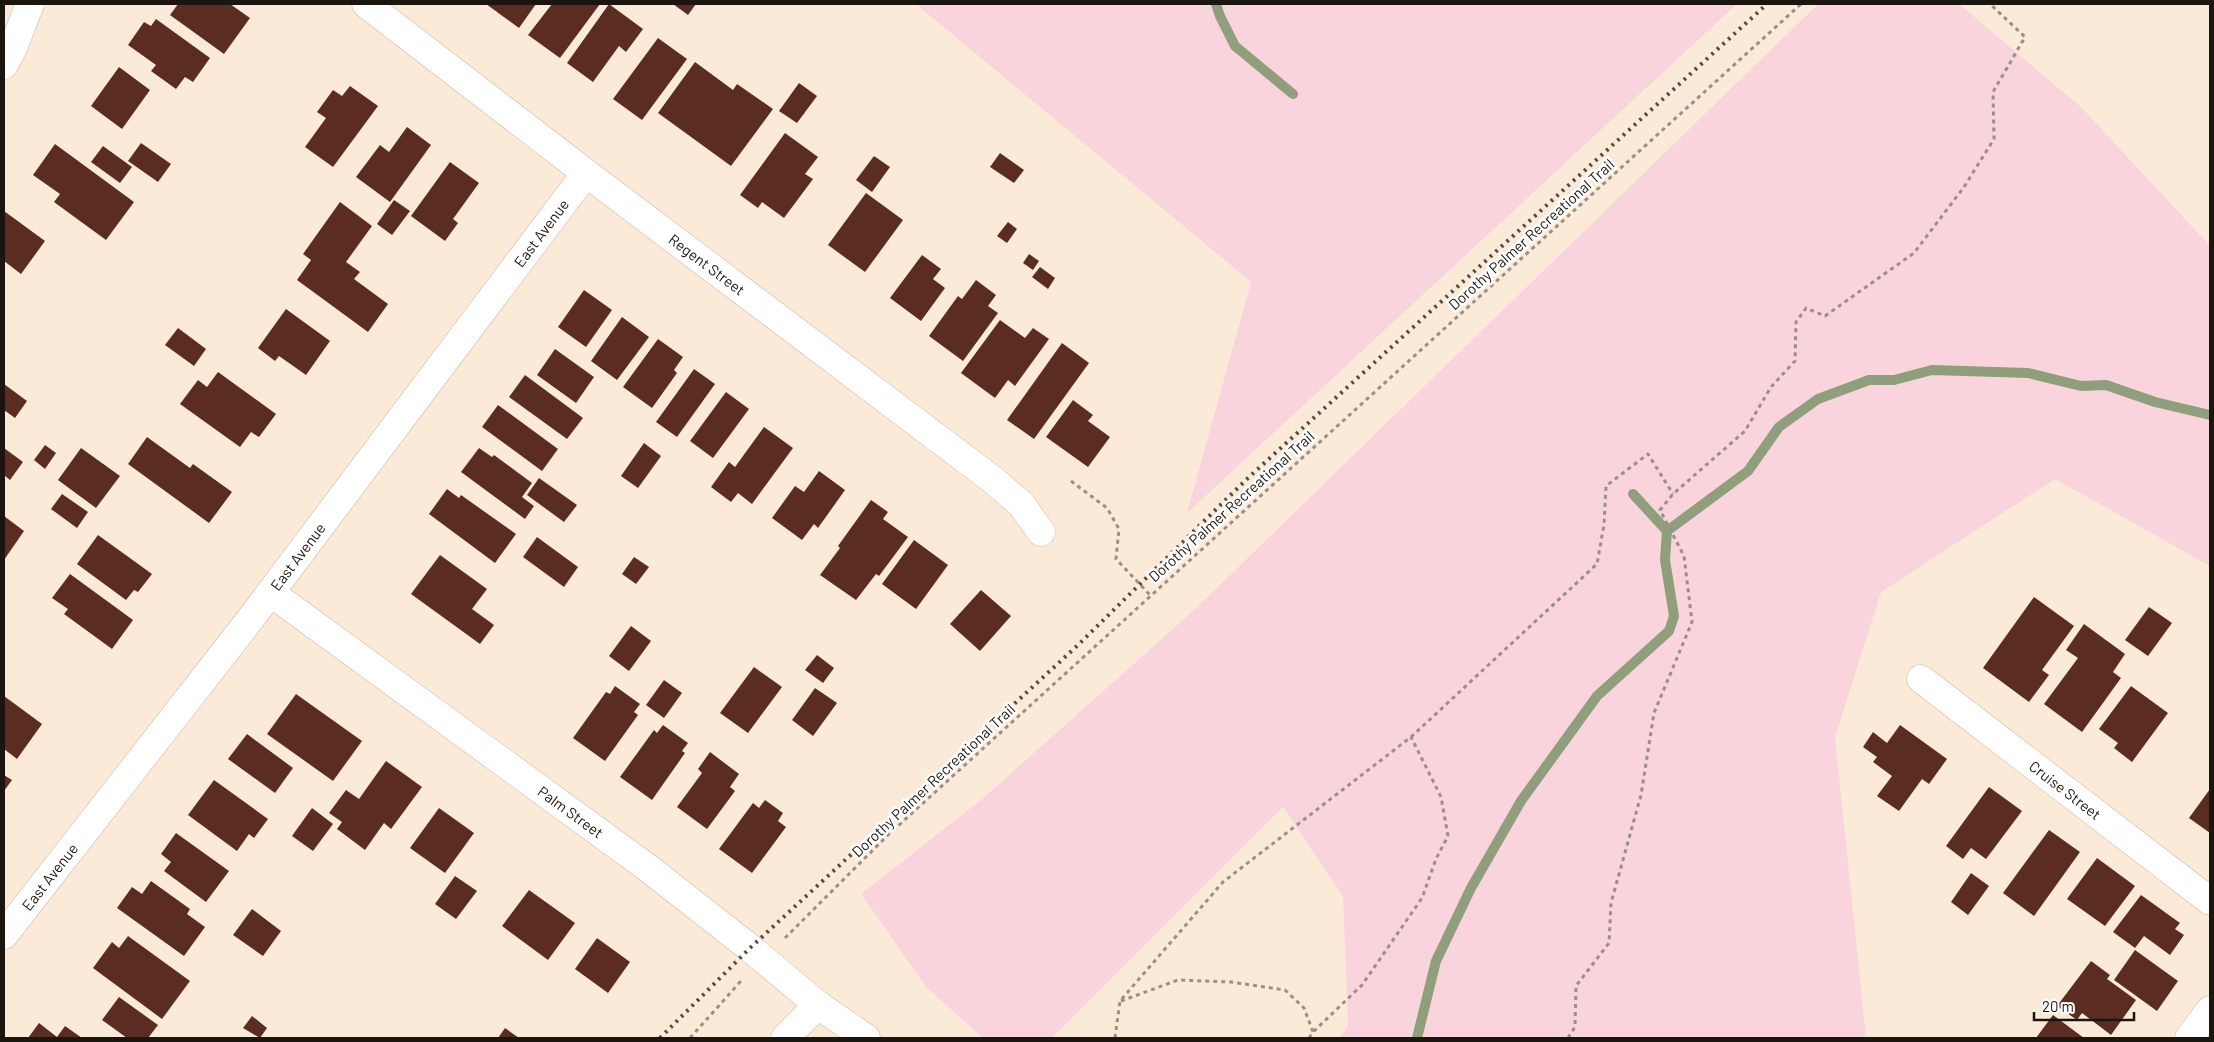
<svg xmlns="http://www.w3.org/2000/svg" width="2214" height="1042" viewBox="0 0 2214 1042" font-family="Barlow,sans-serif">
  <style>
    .green { fill: #f9d4dd }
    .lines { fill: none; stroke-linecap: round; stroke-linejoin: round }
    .stream { stroke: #8f9f7b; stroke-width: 10 }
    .building { fill: #5b2d22 }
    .street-casing { stroke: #cab9a8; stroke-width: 29 }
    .secondary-casing { stroke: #cab9a8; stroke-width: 29 }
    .path { stroke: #9c8f83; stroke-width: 3; stroke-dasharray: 4 4; stroke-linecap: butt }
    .street { stroke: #fff; stroke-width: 28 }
    .secondary { stroke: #fff; stroke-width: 28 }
    .rail { stroke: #544b42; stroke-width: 4; stroke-dasharray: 2.5 5; stroke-linecap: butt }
    .labels { text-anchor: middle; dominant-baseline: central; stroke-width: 5; stroke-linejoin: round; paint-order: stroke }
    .street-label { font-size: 15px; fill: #1b150f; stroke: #fff }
  </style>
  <rect width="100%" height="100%" fill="#fcead9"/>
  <!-- green -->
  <g class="green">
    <polygon points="916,4 1737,4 1187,513 1251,282"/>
    <polygon points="1818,4 1959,4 2081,107 2210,246 2210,566 2055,479 1881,592 1835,737 1866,1038 1339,1038 1348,1027 1343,896 1283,807 1052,1038 983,1038 927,988 861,894 981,800 1193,611"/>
  </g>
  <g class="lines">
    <!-- stream -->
    <g class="stream">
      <polyline points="1216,4 1220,16 1235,46 1293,94"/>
      <polyline points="1667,531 1748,471 1779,427 1818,399 1869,380 1894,380 1932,370 2028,373 2081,386 2106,385 2155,402 2210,415"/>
      <polyline points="1417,1038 1436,961 1471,888 1521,801 1597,696 1669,631 1674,616 1665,560 1667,531 1633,494"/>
    </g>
  </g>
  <!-- building -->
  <g class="building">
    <polygon points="178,4 230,4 250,18 224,54 170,15"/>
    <polygon points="486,4 536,4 519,28"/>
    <polygon points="552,4 600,4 560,58 528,35"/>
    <polygon points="609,4 643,29 626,52 619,46 593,82 567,63"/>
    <polygon points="673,4 696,4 688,15"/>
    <polygon points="156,19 210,58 193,82 185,77 176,89 151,71 156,65 128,45 144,22 151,26"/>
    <polygon points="658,38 687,59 642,120 613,99"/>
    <polygon points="695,62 733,90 737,84 773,109 731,166 658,113"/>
    <polygon points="119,67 150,90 122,129 91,106"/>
    <polygon points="799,83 817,96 797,123 779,111"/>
    <polygon points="350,86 378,106 333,167 305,147 326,118 317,112 333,90 342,96"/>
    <polygon points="407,127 431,145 390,202 356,177 380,145 389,152"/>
    <polygon points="785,133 818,157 805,174 813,179 784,218 762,202 758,208 740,195"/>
    <polygon points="141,143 171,164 158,182 128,161"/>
    <polygon points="55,144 134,202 106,240 54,202 60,194 33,175"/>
    <polygon points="103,146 132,167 120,183 91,162"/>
    <polygon points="1000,153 1024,170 1014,183 990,167"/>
    <polygon points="874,156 890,167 872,192 856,180"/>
    <polygon points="450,162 479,183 453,219 458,223 445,241 411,216"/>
    <polygon points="866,193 903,220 865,272 828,245"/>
    <polygon points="394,200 410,211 392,235 377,224"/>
    <polygon points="340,202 372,226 346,262 360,272 354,279 388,304 368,332 297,280 311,260 303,254"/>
    <polygon points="4,211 45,241 21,274 4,261"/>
    <polygon points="1008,222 1017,229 1007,243 997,236"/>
    <polygon points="1029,254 1039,261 1033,270 1023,263"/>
    <polygon points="922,255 941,269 933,279 945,288 921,321 890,298"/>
    <polygon points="1040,267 1055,278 1048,289 1032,277"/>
    <polygon points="976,280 996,295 988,306 998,313 963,361 929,336 958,296 962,299"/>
    <polygon points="584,290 612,310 586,347 558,327"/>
    <polygon points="286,309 330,341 306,375 279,356 275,361 258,348"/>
    <polygon points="622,317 649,337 617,380 591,361"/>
    <polygon points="1000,320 1025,338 1033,328 1049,339 1015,386 1008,380 995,398 961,373"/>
    <polygon points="178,328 206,349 194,366 165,345"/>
    <polygon points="658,339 683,357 674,370 677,373 652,408 623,387"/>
    <polygon points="1062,343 1089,363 1034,439 1007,420"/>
    <polygon points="555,349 594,377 576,403 537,375"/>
    <polygon points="694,369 715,384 677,437 656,422"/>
    <polygon points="218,372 276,414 259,437 251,432 240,447 180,404 198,380 207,387"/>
    <polygon points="525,375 583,418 567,439 509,397"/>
    <polygon points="4,384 27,401 15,418 4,410"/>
    <polygon points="726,392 749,409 713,458 690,441"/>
    <polygon points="1073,400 1093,415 1088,421 1110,437 1088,467 1046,437"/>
    <polygon points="498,405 558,449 542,471 482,427"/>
    <polygon points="764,427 793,448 752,504 738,493 731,502 711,487 729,462 735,467"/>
    <polygon points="147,437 190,468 193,464 232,492 209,523 128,464"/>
    <polygon points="644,443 661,456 638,488 621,476"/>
    <polygon points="45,445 56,453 45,469 34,460"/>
    <polygon points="4,448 23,462 10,480 4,475"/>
    <polygon points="81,448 120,476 96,508 58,480"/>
    <polygon points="479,448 492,457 494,455 532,483 522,497 534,506 525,519 461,472"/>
    <polygon points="819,471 845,490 818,528 814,524 802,540 772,518 795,486 804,492"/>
    <polygon points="539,478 577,505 564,522 527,495"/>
    <polygon points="447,489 459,498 461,495 516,534 495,563 429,514"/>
    <polygon points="62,494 88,512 77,528 51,509"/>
    <polygon points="871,500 888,512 883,519 908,537 879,576 876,574 856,600 820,575 840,548 838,546"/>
    <polygon points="4,516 24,531 4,560"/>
    <polygon points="98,535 152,574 138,592 134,590 126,600 77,564"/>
    <polygon points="537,537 578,567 564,587 523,557"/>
    <polygon points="914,540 948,565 916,609 882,584"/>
    <polygon points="440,555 487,589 472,609 494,625 480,644 411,594"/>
    <polygon points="634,557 649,567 636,584 622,574"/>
    <polygon points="70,574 133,620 112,649 64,614 68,609 52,598"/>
    <polygon points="981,590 1011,616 980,651 950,624"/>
    <polygon points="2034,597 2074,626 2042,670 2049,675 2029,702 1983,668"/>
    <polygon points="2149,607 2172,623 2148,656 2125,640"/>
    <polygon points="2084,624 2125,654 2113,672 2121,678 2082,732 2044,704 2078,658 2066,650"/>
    <polygon points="631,626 651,641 629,671 609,656"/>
    <polygon points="817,655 834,668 823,683 805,670"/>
    <polygon points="754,667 782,687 748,733 720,713"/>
    <polygon points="664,680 682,693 664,718 646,705"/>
    <polygon points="615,686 640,704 634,712 638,715 605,761 573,738 606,692 610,694"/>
    <polygon points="2131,686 2168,713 2132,762 2114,748 2118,743 2099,729"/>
    <polygon points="815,688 837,703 813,736 792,720"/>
    <polygon points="296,694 362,741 333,781 267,734"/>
    <polygon points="4,696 42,724 17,759 4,749"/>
    <polygon points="663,725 688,743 682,751 685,753 652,800 620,777 654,730 657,733"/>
    <polygon points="1900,725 1947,759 1929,784 1922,779 1899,811 1877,796 1892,776 1873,762 1877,757 1863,747 1873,732 1887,743"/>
    <polygon points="247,734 293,768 275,793 228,759"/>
    <polygon points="710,752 739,774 730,787 735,791 707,829 677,807 702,773 698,769"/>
    <polygon points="386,761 422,787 391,829 384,823 365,850 337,829 342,822 329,813 346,790 359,799"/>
    <polygon points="4,775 12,780 4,791"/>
    <polygon points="214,780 268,819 254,838 249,834 237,851 188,815"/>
    <polygon points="1989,787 2022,811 1986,859 1971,848 1963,859 1946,846"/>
    <polygon points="2210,789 2210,833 2189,818"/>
    <polygon points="765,800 783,813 778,821 786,827 752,873 719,849 753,803 759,808"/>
    <polygon points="312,808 333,824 313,851 292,836"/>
    <polygon points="439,808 474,833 445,873 410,848"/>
    <polygon points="2049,830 2080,852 2034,916 2003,893"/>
    <polygon points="176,833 229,871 206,902 164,871 171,862 161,854"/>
    <polygon points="2097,858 2135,886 2105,926 2067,899"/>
    <polygon points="1971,873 1989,886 1968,915 1951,902"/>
    <polygon points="455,876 477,891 456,919 435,904"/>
    <polygon points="151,881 190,909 187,914 205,927 184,956 117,908 132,887 142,894"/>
    <polygon points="529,890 575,923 548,960 502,926"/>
    <polygon points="2141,895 2180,923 2175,929 2184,935 2170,955 2144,936 2135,948 2113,932"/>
    <polygon points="252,909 281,931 263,956 233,935"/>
    <polygon points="128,936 190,981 162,1019 93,968 112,942 119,948"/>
    <polygon points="597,938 630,962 608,993 575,969"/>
    <polygon points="2135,950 2178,981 2157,1011 2114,980"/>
    <polygon points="2091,961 2110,975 2107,979 2136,1000 2111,1035 2082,1013 2077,1020 2057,1006"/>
    <polygon points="119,997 158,1025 148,1038 127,1038 102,1020"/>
    <polygon points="2053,1015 2084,1038 2036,1038"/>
    <polygon points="252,1016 267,1028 260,1038 243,1028"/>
    <polygon points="39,1023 57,1037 65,1026 82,1038 28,1038"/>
    <polygon points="505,1028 519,1038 498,1038"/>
  </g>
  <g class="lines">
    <!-- street casing -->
    <g class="street-casing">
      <g id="street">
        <path id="s1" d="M366 4 586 173 993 480 1021 504 1041 532"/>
        <path id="s2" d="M271 593 648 868 750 948 818 1005 866 1038"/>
        <path id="s3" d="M1921 679 2210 901"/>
        <path id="s4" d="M4 935 252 617 586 173"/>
        <polyline points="785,1038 818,1005"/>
        <polyline points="2189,1038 2210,1010"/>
      </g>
    </g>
    <!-- secondary casing -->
    <g class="secondary-casing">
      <polyline id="secondary" points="4,65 13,48 30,4"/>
    </g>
    <!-- path -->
    <g class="path">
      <polyline points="1071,481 1107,508 1119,529 1116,559 1150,595"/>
      <polyline points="785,938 888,835 1801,4"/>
      <polyline points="1121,1001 1178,980 1231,982 1285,990 1304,1008 1313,1032"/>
      <polyline points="690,1038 741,981"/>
      <polyline points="1115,1038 1120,1001 1223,882 1411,737 1597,564 1604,525 1606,486 1648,454 1673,494"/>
      <polyline points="1309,1038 1313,1032 1362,985 1422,898 1436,859 1448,836 1441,797 1411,737"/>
      <polyline points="1568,1038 1575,1027 1576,986 1609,943 1611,903 1641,795 1654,713 1692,622 1684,556 1660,510 1673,494 1745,431 1771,387 1795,361 1796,322 1806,308 1825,316 1914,253 1964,187 1994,139 1993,92 2025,37 1990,4"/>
    </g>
    <!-- street -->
    <use href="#street" class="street"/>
    <!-- secondary -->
    <use href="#secondary" class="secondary"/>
    <!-- rail -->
    <polyline class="rail" points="660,1038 750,948 1078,645 1248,478 1767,4"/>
  </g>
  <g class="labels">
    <!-- street labels -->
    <g class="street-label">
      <text stroke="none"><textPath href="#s4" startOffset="884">East Avenue</textPath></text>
      <text transform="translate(1531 234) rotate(-42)">Dorothy Palmer Recreational Trail</text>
      <text stroke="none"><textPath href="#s1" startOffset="429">Regent Street</textPath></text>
      <text transform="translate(1231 506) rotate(-42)">Dorothy Palmer Recreational Trail</text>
      <text stroke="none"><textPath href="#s4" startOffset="479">East Avenue</textPath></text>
      <text transform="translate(933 780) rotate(-43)">Dorothy Palmer Recreational Trail</text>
      <text stroke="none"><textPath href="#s3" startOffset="182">Cruise Street</textPath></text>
      <text stroke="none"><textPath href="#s2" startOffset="371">Palm Street</textPath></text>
      <text stroke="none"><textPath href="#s4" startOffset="74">East Avenue</textPath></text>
    </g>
  </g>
  <!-- border -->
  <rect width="2214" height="1042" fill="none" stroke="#1b150f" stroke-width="10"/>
  <!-- scale -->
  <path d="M2034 1012v8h100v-8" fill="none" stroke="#1b150f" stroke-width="2.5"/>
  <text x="2042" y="1012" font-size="15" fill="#1b150f" stroke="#ffffff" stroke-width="4" paint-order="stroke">20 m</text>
</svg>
